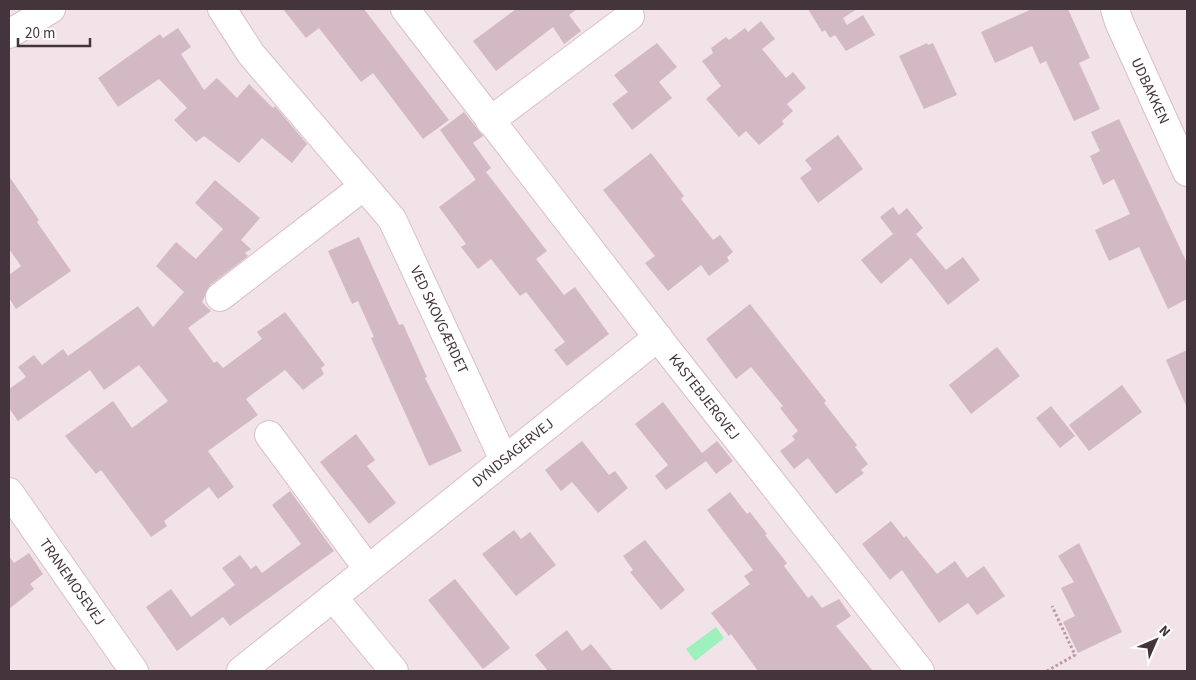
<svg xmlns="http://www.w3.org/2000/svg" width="1196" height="680" viewBox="0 0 1196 680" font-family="'Source Sans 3',sans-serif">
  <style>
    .water { fill: #9ef0bc }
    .building { fill: #d3b9c4 }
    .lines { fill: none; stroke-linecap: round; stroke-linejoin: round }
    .street-casing { stroke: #d8c0c9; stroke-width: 30 }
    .path { stroke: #bf97a7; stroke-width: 3; stroke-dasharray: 2.5 2.5; stroke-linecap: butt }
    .street { stroke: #fff; stroke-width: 28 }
    .labels { text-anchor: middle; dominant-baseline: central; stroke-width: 4; stroke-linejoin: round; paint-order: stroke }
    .street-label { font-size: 15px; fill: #44343b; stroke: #fff }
  </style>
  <rect width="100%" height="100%" fill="#f2e3e8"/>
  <!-- water -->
  <polygon class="water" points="716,627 724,638 695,661 686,649"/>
  <!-- building -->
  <g class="building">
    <polygon points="283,9 364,9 449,120 423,139 373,73 361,82 319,28 306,38"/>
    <polygon points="516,9 577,9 569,15 581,31 564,44 553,27 496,71 473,41"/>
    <polygon points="808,9 857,9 843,18 847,25 863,15 875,35 846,51 835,35 830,38 825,30 822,32"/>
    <polygon points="1032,9 1068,9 1090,58 1079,63 1100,109 1074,121 1046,61 1040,64 1032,46 995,63 981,32"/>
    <polygon points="761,21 775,39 762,49 786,78 793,72 806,88 787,104 793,111 782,121 784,124 759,145 746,131 739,137 706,99 721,86 702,61 713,53 711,48 726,37 729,40 745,28 748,32"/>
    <polygon points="178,28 191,47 181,54 204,90 217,78 237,98 249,84 273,108 275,106 307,144 292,163 262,138 239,163 204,136 196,142 174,120 187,108 159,79 118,107 98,78 160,34 163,38"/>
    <polygon points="657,43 677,67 659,82 672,98 632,130 612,104 628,92 614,75"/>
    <polygon points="927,43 928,45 933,43 957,95 924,109 899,56"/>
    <polygon points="464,112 483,136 473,143 491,168 476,180 440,130"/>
    <polygon points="1119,119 1187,263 1187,299 1168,309 1139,247 1109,261 1095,230 1130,214 1114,179 1103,185 1090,156 1100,151 1091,132"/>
    <polygon points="838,135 863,169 818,203 800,178 812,169 805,160"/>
    <polygon points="651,153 684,196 681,199 713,240 720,235 733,252 727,257 729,261 709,276 701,265 668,291 645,263 655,256 603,190"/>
    <polygon points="486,172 547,251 536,259 564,295 575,287 609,334 567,366 554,350 565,342 526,292 520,296 491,259 478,269 461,247 466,244 439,207"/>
    <polygon points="9,176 39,220 37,222 71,271 16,309 9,298 9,275 21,266 9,249"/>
    <polygon points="215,180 260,218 241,240 251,249 245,253 248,256 210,285 202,302 211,311 188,328 214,363 217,361 223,368 262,339 257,332 285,312 325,365 321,368 324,374 303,390 285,370 246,399 258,415 208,451 234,487 218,499 209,487 164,521 167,526 151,537 101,470 96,474 65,436 113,401 132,428 168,401 139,365 104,390 90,370 18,421 9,408 9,389 26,377 18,367 34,355 42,365 63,349 68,356 138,306 153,327 184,292 156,266 176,242 196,259 223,229 195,203"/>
    <polygon points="893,207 899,215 907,208 923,228 916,234 946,270 963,257 980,280 948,305 911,258 881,284 861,260 893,234 880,217"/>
    <polygon points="359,237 399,325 403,324 427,377 425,378 462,451 429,466 371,338 374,337 358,301 352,304 328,251"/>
    <polygon points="750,304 826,401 824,403 857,445 855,447 868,464 861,470 864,473 836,494 808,458 794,469 780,451 795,440 792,436 798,431 780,408 783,406 751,367 736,379 706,339"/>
    <polygon points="997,347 1020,376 971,414 949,385"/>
    <polygon points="1187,350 1187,408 1166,360"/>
    <polygon points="1122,385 1142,412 1089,451 1069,425"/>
    <polygon points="663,402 702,453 717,441 733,461 716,474 706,461 666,490 655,476 668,465 635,424"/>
    <polygon points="1051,406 1075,436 1060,448 1036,418"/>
    <polygon points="356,434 375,460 367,466 396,503 369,524 320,462"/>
    <polygon points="582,441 609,475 615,471 628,488 598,513 572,482 561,491 545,470"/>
    <polygon points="290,491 334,551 230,626 223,617 177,651 146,607 171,589 191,617 235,585 222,568 240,555 251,569 256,565 262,573 301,544 272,505"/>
    <polygon points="730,492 747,514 750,512 767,534 765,535 787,563 784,566 808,598 812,595 822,608 839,599 851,616 836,626 873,671 758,671 731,634 729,636 711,613 750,584 744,576 753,570 707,510"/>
    <polygon points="891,521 904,538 906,536 937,574 955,561 967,578 984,566 1005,596 977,615 968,603 939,623 902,570 890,580 862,544"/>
    <polygon points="514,530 521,539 530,532 556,565 516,596 482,554"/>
    <polygon points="645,540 685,590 661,610 630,572 633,570 623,556"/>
    <polygon points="1079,543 1122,632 1078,653 1063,622 1075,616 1061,588 1074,582 1058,556"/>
    <polygon points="29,553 43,574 30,584 34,589 9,609 9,556 14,563"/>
    <polygon points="455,579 510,648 483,669 428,600"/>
    <polygon points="567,630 582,651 591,644 613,671 548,671 535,655"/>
  </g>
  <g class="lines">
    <!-- street casing -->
    <g class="street-casing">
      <g id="street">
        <polyline points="222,9 251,54 392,219 504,460"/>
        <polyline points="405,9 666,348 920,671"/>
        <polyline points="1115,9 1119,22 1187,172"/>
        <polyline points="9,34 51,9"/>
        <polyline points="490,121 630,16"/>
        <polyline points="220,297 364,186"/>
        <polyline points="269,435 368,569"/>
        <polyline points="9,492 134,671"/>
        <polyline points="333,597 394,671"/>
        <polyline points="241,671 658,337"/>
      </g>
    </g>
    <!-- path -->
    <polyline class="path" points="1047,671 1075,655 1052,606"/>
    <!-- street -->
    <use href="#street" class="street"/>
  </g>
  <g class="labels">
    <!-- street labels -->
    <g class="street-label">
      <text transform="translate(1150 91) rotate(65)">UDBAKKEN</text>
      <text transform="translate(439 320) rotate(65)">VED SKOVGÆRDET</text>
      <text transform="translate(704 397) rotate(52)">KASTEBJERGVEJ</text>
      <text transform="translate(513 453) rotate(-39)">DYNDSAGERVEJ</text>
      <text transform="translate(72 582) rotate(55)">TRANEMOSEVEJ</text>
    </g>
  </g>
  <!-- border -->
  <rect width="1196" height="680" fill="none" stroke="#44343b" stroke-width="20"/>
  <!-- north arrow -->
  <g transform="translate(1156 640) rotate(45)" stroke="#ffffff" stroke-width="4" paint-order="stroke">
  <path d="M0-4L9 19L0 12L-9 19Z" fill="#44343b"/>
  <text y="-8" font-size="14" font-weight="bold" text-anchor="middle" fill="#44343b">N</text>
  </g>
  <!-- scale -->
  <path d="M18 38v8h72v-8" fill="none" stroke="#44343b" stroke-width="2.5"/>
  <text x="25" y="38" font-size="15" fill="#44343b" stroke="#ffffff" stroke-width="4" paint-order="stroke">20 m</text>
</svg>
